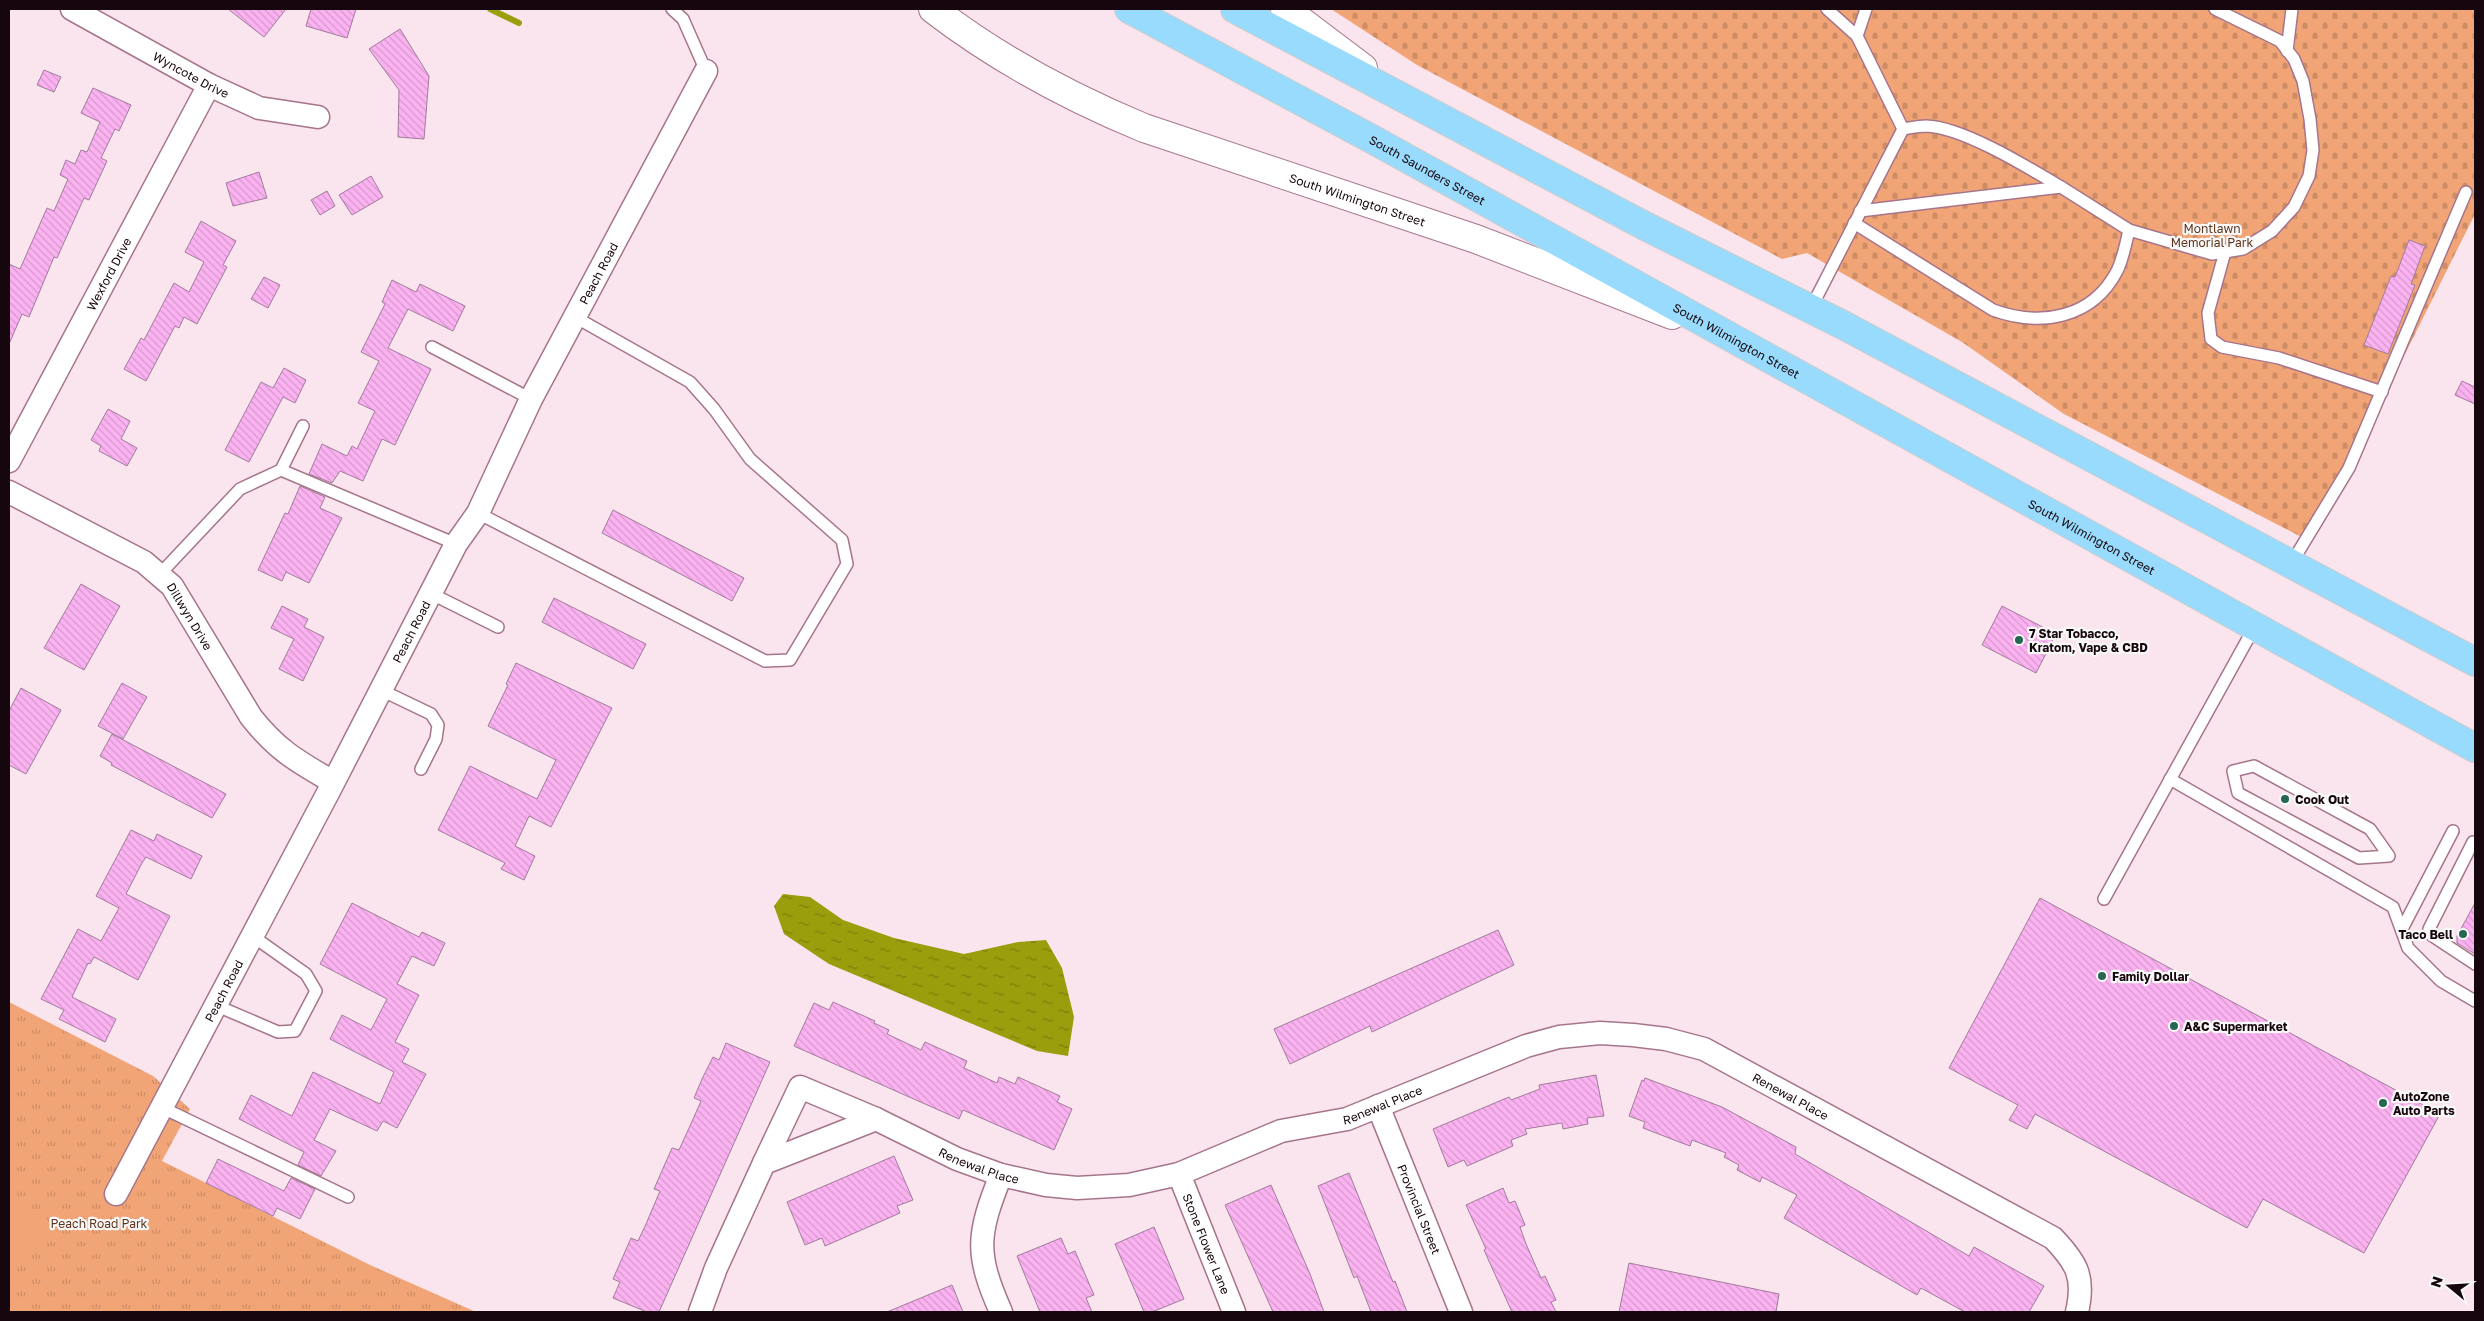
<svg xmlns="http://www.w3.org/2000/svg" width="2484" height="1321" viewBox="0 0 2484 1321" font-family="'Golos Text',sans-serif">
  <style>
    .cemetery { fill: url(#cemetery-stones) }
    .park { fill: url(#park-tufts) }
    .pitch { fill: #f1a476 }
    .water { fill: url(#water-ripples) }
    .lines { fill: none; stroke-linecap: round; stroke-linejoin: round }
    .stream { stroke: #9a9d0c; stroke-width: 6 }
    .building { fill: url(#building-back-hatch); stroke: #a17b9c }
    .service-casing { stroke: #a6758b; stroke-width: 14 }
    .minor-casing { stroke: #a6758b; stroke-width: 25 }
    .secondary-casing { stroke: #a6758b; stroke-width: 30 }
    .trunk-casing { stroke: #d0cdcf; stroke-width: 30 }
    .service { stroke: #fff; stroke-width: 11 }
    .minor { stroke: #fff; stroke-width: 22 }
    .secondary { stroke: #fff; stroke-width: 28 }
    .trunk { stroke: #98dbfc; stroke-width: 28 }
    .poi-dot { fill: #266653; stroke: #f8f8f8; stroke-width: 2 }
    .labels { text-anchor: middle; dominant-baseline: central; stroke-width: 4.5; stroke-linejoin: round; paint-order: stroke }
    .street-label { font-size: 12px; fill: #16060d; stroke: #f8f8f8 }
    .park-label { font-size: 12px; fill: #5f361d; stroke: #f8f8f8 }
    .poi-label { font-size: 12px; font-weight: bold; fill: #16060d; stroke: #f8f8f8; text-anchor: start }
  </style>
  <defs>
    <pattern id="cemetery-stones" width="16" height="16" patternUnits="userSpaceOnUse" patternTransform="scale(1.25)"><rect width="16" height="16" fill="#f1a476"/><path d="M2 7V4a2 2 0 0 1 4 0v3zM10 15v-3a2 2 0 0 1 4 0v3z" fill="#ce8c65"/></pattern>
    <pattern id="park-tufts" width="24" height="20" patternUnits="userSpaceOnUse" patternTransform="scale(1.25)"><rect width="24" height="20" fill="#f1a476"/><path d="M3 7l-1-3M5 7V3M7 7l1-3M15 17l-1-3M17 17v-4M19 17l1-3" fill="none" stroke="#ce8c65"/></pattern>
    <pattern id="water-ripples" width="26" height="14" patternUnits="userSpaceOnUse" patternTransform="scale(1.25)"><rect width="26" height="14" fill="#9a9d0c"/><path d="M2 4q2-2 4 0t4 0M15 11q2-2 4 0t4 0" fill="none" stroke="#7d7e0a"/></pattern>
    <pattern id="building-back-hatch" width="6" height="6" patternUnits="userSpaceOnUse" patternTransform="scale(1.25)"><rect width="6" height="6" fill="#fbb2f1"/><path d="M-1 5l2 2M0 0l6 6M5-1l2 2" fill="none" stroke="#d698cd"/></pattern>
  </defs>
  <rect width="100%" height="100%" fill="#fae4ed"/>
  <!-- cemetery -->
  <polygon class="cemetery" points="1331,9 2475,9 2475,214 2311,542 2064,414 1962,342 1807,253 1782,259 1417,65"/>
  <!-- park -->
  <polygon class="park" points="9,1002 153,1076 190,1109 162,1161 370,1265 476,1312 9,1312"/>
  <!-- pitch -->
  <polygon class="pitch" points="9,1189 50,1236 13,1267 9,1262"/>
  <!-- water -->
  <polygon class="water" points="783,894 810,897 843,920 894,938 964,954 1018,942 1046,940 1062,968 1074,1017 1068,1056 1037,1051 829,964 784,934 774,906"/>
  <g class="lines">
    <!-- stream -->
    <polyline class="stream" points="490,9 519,23"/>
  </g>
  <!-- building -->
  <g class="building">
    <polygon points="228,9 286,9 264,37"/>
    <polygon points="311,9 356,9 347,38 306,26"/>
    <polygon points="400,29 429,76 424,139 398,137 399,90 369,49"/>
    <polygon points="44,70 61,77 54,92 37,85"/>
    <polygon points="93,88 131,105 119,131 115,129 101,158 107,161 89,200 84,198 57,258 54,257 29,317 22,314 9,344 9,264 20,269 47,208 54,211 68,179 60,175 66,160 75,164 81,150 87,152 100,122 81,113"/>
    <polygon points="259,172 267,198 233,206 226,183"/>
    <polygon points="371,176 383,197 352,215 339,195"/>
    <polygon points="327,191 335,206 320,215 311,200"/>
    <polygon points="201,221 236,241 223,265 227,267 197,324 184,317 179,328 175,326 146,381 124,369 141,338 144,340 174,283 189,292 204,262 185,252"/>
    <polygon points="2409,240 2425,246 2411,284 2415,285 2388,354 2364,345 2391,276 2395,277"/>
    <polygon points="264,277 280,285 268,308 251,299"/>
    <polygon points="392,280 416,292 420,284 465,306 453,331 408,309 388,348 431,369 395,445 382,439 363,481 340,471 332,483 309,474 322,444 347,456 352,446 357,449 375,411 358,403 379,361 361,352 385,304 382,302"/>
    <polygon points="284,368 306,380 295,403 283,397 249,462 225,450 261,382 273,388"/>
    <polygon points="2462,381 2475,387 2475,404 2455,395"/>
    <polygon points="108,409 130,421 121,439 137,448 127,466 99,451 101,446 91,440"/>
    <polygon points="300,486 325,497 320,508 342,518 309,583 286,572 282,581 258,570 285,513 288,514"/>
    <polygon points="613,510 744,578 732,601 602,533"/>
    <polygon points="81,584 120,606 84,670 44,648"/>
    <polygon points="554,598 646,644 633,669 542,622"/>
    <polygon points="282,606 308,619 304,627 324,637 303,681 279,669 294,639 271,628"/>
    <polygon points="2002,606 2056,634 2036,673 1982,645"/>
    <polygon points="516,663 612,708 551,827 529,816 515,846 535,856 524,880 501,869 505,863 438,830 470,766 537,799 556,760 488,726 508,685 506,684"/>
    <polygon points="122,683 147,697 123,739 98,726"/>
    <polygon points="21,688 61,710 26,774 9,765 9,711"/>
    <polygon points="112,734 226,794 212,818 111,765 112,763 100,756"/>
    <polygon points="131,830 154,841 157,834 202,856 191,879 146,857 142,863 126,894 170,916 138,980 94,957 90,964 88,963 72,997 116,1019 105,1042 59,1019 64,1010 41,999 78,929 101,941 119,908 96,896"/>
    <polygon points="2040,898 2440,1114 2364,1253 2263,1199 2247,1228 2035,1114 2027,1129 2009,1120 2018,1105 1949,1068"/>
    <polygon points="352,903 419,937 422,932 445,943 434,966 412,956 397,984 419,995 395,1042 409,1049 402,1062 426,1074 397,1128 383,1121 377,1131 330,1109 314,1140 336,1151 321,1176 298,1165 304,1152 239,1119 251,1095 292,1116 313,1072 380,1104 394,1072 330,1039 342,1015 371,1030 387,999 320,964"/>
    <polygon points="2475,903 2475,954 2457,943 2457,936"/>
    <polygon points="1498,930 1514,965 1372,1032 1370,1026 1290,1064 1274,1029"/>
    <polygon points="833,1002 875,1021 874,1023 889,1030 887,1034 921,1050 925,1042 967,1061 964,1068 997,1083 999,1077 1015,1084 1018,1077 1060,1096 1057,1102 1072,1109 1054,1150 963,1110 959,1119 794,1046 814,1003 829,1010"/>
    <polygon points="726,1043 770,1062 659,1312 647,1312 613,1298 620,1282 613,1279 631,1238 638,1241 646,1224 660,1191 654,1189 672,1148 679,1150 694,1117 701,1101 694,1098 702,1079 713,1057 719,1060"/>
    <polygon points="1596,1075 1604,1116 1587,1118 1588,1124 1563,1129 1562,1123 1525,1129 1527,1134 1511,1140 1513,1146 1467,1166 1464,1160 1448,1167 1433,1129 1509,1097 1511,1100 1540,1089 1539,1085"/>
    <polygon points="1645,1078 1722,1107 1796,1147 1795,1154 1969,1256 1974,1247 2044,1286 2029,1312 1965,1312 1921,1288 1917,1295 1784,1218 1797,1195 1762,1177 1760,1182 1737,1170 1739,1165 1724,1157 1726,1153 1692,1140 1690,1146 1682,1143 1643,1128 1645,1122 1629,1116 1642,1080 1644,1081"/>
    <polygon points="894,1156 913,1200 897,1206 900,1213 825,1246 822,1238 805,1245 787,1202"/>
    <polygon points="218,1159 284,1191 291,1178 315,1189 300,1219 277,1208 273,1216 206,1183"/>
    <polygon points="1349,1173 1393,1282 1395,1281 1407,1312 1371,1312 1357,1276 1354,1278 1318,1186"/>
    <polygon points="1271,1185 1310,1274 1324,1312 1273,1312 1225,1205"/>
    <polygon points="1503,1188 1509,1203 1515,1201 1525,1225 1520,1227 1526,1244 1541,1278 1545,1276 1556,1300 1551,1302 1556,1312 1512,1312 1484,1250 1486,1249 1466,1205"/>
    <polygon points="1154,1227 1184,1299 1152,1312 1144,1312 1115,1244"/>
    <polygon points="1061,1238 1068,1254 1075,1251 1094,1295 1086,1298 1092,1312 1040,1312 1017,1256"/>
    <polygon points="1629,1263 1779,1294 1776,1312 1619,1312"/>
    <polygon points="952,1285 963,1312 887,1312"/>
  </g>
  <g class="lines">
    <!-- service casing -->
    <g class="service-casing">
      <g id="service">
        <polyline points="672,9 683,19 706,71"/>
        <polyline points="1857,36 1866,9"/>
        <polyline points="2287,51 2292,9"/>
        <path d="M1903 129C1910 128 1918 126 1926 126 1963 127 2029 168 2061 187"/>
        <polyline points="1860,211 2061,187 2129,230 2212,254 2243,249 2272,231 2294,207 2309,176 2313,150 2310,119 2303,81 2294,59 2280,41 2215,9"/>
        <path d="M1854 223 1993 310C2040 327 2092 319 2117 271 2123 259 2126 243 2129 230"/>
        <polyline points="2225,252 2208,313 2211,339 2222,347 2279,358 2382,392"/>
        <polyline points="1811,308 1903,129 1857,36 1827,9"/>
        <polyline points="432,347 531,399"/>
        <polyline points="303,426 281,470 456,544"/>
        <polyline points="478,513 765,661 790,660 847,564 842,540 750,459 714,409 690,382 575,317"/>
        <polyline points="2291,564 2349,468 2466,192"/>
        <polyline points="160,574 240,489 281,470"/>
        <polyline points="430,593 498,627"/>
        <polyline points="381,690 431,714 438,725 436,739 421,769"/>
        <polygon points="2254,766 2370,829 2389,856 2359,858 2238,793 2233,771"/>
        <polyline points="2170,779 2393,907 2408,948 2441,981 2475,1001"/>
        <polyline points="2473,842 2429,929 2431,935 2475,964"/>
        <polyline points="2104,899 2255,626"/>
        <polyline points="2402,929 2453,831"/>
        <polyline points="215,1005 278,1032 295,1031 316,991 306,974 251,935"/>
        <polyline points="161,1107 348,1197"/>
      </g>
    </g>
    <!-- minor casing -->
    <g class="minor-casing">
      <g id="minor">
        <path id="s1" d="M72 9 209 85 259 108 318 117"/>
        <path id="s2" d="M9 461 209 85"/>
        <path id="s3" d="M9 492 144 562 172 586 251 717C278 751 297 761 333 782"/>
        <path id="s4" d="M1378 1106 1461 1312"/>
        <polyline points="764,1163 800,1087 876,1119"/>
        <path id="s5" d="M1179 1174 1234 1312"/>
        <path id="s6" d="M116 1194 330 789 456 544 478 513 531 399 706 71"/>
        <path id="s7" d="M700 1312 716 1268 764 1163 876 1119 957 1159 1001 1175 1046 1185 1077 1188 1129 1185 1179 1174 1281 1131 1347 1119 1526 1046 1559 1037 1600 1033 1633 1035 1666 1039 1704 1049 2053 1238C2077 1263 2085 1277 2077 1312"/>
        <path d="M1001 1312C975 1253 977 1235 1001 1175"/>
      </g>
    </g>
    <!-- secondary casing -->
    <g class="secondary-casing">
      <g id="secondary">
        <path id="s8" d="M933 9C998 59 1069 97 1144 128L1476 239 1672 315"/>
        <polyline points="1285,9 1363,68"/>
      </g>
    </g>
    <!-- trunk casing -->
    <g class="trunk-casing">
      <g id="trunk">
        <path id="s9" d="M1129 9 1370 138 2475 748"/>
        <polyline points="1235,9 1645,226 1843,325 2475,662"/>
      </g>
    </g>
    <!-- service -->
    <use href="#service" class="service"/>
    <!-- minor -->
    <use href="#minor" class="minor"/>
    <!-- secondary -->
    <use href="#secondary" class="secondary"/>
    <!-- trunk -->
    <use href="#trunk" class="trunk"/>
  </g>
  <!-- markers -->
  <g class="poi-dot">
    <circle cx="2019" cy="640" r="5"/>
    <circle cx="2285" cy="799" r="5"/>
    <circle cx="2463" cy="934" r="5"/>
    <circle cx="2102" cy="976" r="5"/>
    <circle cx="2174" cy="1026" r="5"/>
    <circle cx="2383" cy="1103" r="5"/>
  </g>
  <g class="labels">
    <!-- street labels -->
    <g class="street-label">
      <text stroke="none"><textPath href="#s1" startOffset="136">Wyncote Drive</textPath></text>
      <text stroke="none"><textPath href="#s9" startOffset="339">South Saunders Street</textPath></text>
      <text stroke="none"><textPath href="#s8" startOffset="468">South Wilmington Street</textPath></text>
      <text stroke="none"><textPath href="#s2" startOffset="212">Wexford Drive</textPath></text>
      <text stroke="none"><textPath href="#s6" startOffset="1040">Peach Road</textPath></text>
      <text stroke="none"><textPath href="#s9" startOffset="692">South Wilmington Street</textPath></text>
      <text stroke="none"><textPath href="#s9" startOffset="1098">South Wilmington Street</textPath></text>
      <text stroke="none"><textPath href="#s3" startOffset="224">Dillwyn Drive</textPath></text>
      <text stroke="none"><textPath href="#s6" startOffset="635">Peach Road</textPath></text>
      <text stroke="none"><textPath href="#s6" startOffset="230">Peach Road</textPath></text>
      <text stroke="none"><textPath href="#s7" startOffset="1251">Renewal Place</textPath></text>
      <text stroke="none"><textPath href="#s7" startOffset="816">Renewal Place</textPath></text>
      <text stroke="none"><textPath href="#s7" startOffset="396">Renewal Place</textPath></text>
      <text stroke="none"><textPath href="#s4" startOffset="111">Provincial Street</textPath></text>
      <text stroke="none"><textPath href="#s5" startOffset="75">Stone Flower Lane</textPath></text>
    </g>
    <!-- park labels -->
    <g class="park-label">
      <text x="2212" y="228">Montlawn<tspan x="2212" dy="14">Memorial Park</tspan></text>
      <text x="99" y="1223">Peach Road Park</text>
    </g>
    <!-- poi labels -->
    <g class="poi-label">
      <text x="2029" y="633">7 Star Tobacco,<tspan x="2029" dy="14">Kratom, Vape &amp; CBD</tspan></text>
      <text x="2295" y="799">Cook Out</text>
      <text x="2453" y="934" text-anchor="end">Taco Bell</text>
      <text x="2112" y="976">Family Dollar</text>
      <text x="2184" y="1026">A&amp;C Supermarket</text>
      <text x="2393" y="1096">AutoZone<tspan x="2393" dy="14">Auto Parts</tspan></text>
    </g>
  </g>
  <!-- border -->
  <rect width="2484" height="1321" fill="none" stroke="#16060d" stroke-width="20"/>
  <!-- north arrow -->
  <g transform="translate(2449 1286) rotate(288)" stroke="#f8f8f8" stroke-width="4" paint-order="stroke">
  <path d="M0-4L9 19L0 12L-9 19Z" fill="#16060d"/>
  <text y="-8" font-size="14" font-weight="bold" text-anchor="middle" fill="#16060d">N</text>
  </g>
</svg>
